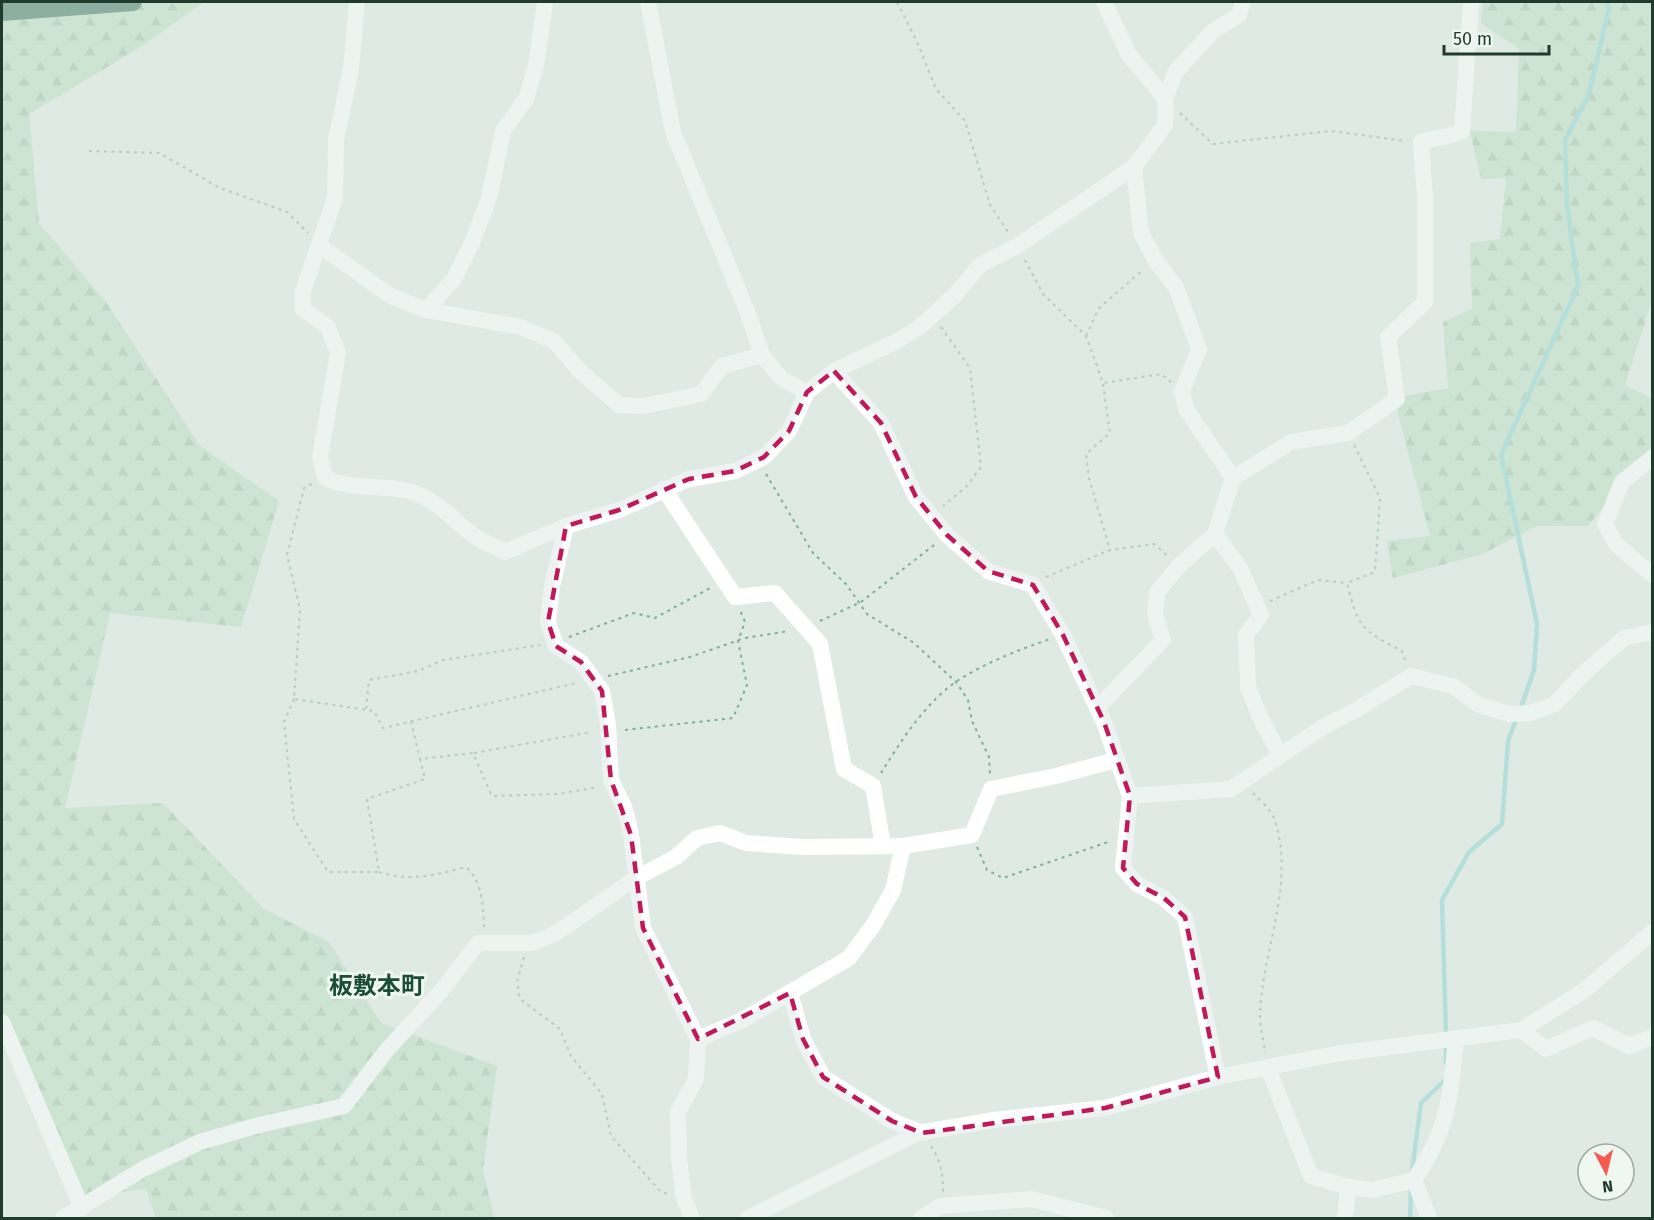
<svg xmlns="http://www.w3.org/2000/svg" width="1654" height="1220" viewBox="0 0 1654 1220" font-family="'Fira Sans','Noto Sans JP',sans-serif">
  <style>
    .forest { fill: url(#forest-firs) }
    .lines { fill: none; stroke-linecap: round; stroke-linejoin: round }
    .stream { stroke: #84d2d0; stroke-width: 4.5 }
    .path { stroke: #7eaf97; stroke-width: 2; stroke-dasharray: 3 4.5; stroke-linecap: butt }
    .minor { stroke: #fff; stroke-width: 16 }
    .highway { stroke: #2a6850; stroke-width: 18 }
    .marked { fill: none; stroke: #c2185b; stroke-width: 4.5; stroke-dasharray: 12 8; stroke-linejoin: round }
    .labels { text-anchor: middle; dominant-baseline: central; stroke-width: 6; stroke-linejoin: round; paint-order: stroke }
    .quarter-label { font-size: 24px; font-weight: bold; fill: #1b4d38; stroke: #eff7f1 }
  </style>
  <defs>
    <pattern id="forest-firs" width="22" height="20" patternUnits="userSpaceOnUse" patternTransform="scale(1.5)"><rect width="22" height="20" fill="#b6ddba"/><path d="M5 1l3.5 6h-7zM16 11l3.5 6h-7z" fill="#9cbfa0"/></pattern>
  </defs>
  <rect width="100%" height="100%" fill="#deeae3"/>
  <!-- forest -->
  <g class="forest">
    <polygon points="2,2 204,2 139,48 29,114 39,223 106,302 200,446 279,501 241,627 110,613 65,808 163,803 264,909 329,942 381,1023 497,1066 483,1170 494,1218 156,1218 146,1189 75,1197 2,1023"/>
    <polygon points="1483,2 1652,2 1652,300 1625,385 1652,399 1652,445 1588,526 1537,526 1482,554 1393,578 1387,541 1430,536 1394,398 1448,388 1443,322 1472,309 1470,243 1500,239 1506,178 1481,179 1470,131 1516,132 1519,49 1481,23"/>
  </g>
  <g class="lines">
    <!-- stream -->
    <g class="stream">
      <polyline points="1520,710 1534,670 1537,624 1501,455 1578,286 1567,204 1565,140 1589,94 1609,8 1607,2"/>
      <polyline points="1446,1036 1442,900 1469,852 1502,824 1508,741 1517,717"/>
      <polyline points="1446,1063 1446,1044"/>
      <polyline points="1412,1171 1421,1103 1445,1080"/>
      <polyline points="1410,1218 1411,1191"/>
    </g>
    <!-- path -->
    <g class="path">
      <polyline points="897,2 917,42 936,89 965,121 990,205 1008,232"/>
      <polyline points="1180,113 1213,144 1331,131 1406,141"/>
      <polyline points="89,151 159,153 220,188 287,212 308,233"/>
      <polyline points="1025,260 1043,294 1086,336 1103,383 1161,374 1171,382"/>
      <polyline points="941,327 970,368 981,467 967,486 943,506"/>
      <polyline points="1086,336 1099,308 1143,270"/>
      <polyline points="1103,384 1110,433 1086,454 1089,478 1110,550"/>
      <path d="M1354 445 1380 498 1375 572 1347 583C1358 627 1361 630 1402 651L1406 662"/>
      <polyline points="766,474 813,553 846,584 867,614 914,643 956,682 968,700 972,721 989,757 990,774"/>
      <polyline points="312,484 304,488 287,555 300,609 294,699 374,711 383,728 576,683"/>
      <polyline points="1046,577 1110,550 1154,544 1168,556"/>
      <polyline points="1270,601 1318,580 1347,583"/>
      <polyline points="820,621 861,602 934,545"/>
      <polyline points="569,637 634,613 655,618 712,587"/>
      <polyline points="608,676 690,657 745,638 789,631"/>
      <polyline points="294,699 284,722 294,819 328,872 379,872 367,799 425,779 420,759 473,753 492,796 558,794 598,787"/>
      <polyline points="366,709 369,680 418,671 443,660 540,645"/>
      <polyline points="411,721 420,759"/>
      <polyline points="625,730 733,718 747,685 738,641 745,622 740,610"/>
      <polyline points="474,753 592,732"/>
      <path d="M881 773C901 741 925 703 957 681 985 663 1018 650 1050 639"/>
      <path d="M1253 793C1260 800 1270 809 1274 818 1297 884 1261 951 1260 1017 1260 1029 1264 1041 1265 1053"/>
      <polyline points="977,847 987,870 1003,878 1111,841"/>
      <path d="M379 872C411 882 435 875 466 867 483 883 483 906 484 928"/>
      <polyline points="524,957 517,982 520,999 560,1029 571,1056 602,1094 611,1136 661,1192 669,1194"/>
      <path d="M931 1146C941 1161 943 1175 943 1192"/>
    </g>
    <!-- minor -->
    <g class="minor">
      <path d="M357 2 351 69 336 140 335 198 303 291V309L328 327 338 353 320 457 325 477C347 492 392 482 420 495 442 505 456 523 476 537 485 543 496 547 505 552L566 526"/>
      <polyline points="648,2 673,132 747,311 762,355 782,379 807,392"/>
      <polyline points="1104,2 1129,55 1165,98"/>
      <polyline points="320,246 391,296 426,310 521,327 554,341 580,371 619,405 644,406 701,394 722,366 762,355"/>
      <polyline points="426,310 454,279 472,243 489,198 503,131 526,99 536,65 545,2"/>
      <polyline points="834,371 881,423 916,497 947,535 988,571 1033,585 1063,635 1104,722 1130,796 1123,868 1137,884 1164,898 1185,917 1218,1077"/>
      <polyline points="1652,458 1622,482 1605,524 1616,544 1652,575"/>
      <path d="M1233 478 1291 442 1348 433 1397 399 1388 337 1425 302V197L1421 142C1435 137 1449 138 1462 131L1471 2"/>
      <polyline points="664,489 735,597 775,593 820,644 844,769 873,786 883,846"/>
      <polyline points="1215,534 1240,568 1261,615 1246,635 1248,687 1260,717 1280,755"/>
      <polyline points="1098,707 1163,640 1155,614 1157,592 1180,565 1215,534 1233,478 1186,409 1182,391 1199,349 1176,287 1156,261 1141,233 1134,167"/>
      <polyline points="1130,796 1231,789 1323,727 1356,710 1411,676 1453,686 1479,705 1509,714 1531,713 1555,704 1583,674 1624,638 1652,632"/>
      <polyline points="790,993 803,1039 823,1077 892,1121 922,1133"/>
      <polyline points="2,1022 82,1208"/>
      <polyline points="1521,1030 1546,1049 1593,1028 1629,1046 1652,1037"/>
      <polyline points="698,1039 741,1021 849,958 874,924 893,890 903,846"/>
      <polyline points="1268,1068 1311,1176 1348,1187"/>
      <polyline points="1414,1180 1429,1218"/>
      <polyline points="63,1218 143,1169 200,1142 259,1125 344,1106 386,1051 442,990 478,943 532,943 555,934 636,878 676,857 697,838 720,833 746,843 802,847 903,846 972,835 991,789 1056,776 1116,760"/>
      <polyline points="692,1218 684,1199 679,1159 678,1112 696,1079 698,1039 643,928 631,835 625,809 611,780 608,725 602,691 581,662 556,646 548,622 552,586 566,526 619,510 689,479 735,471 764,457 789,431 807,392 834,371 895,342 920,327 955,295 980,265 1017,246 1134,167 1165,125 1165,98 1176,71 1213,31 1239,15 1243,2"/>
      <polyline points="748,1218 918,1133 994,1120 1105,1108 1218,1077 1335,1054 1521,1030 1585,990 1652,932"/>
      <polyline points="921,1218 940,1206 1031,1199 1106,1218"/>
      <path d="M1345 1218 1348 1187 1373 1190 1414 1180C1449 1128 1450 1099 1456 1038"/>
    </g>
    <!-- highway -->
    <polyline class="highway" points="2,12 133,2"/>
  </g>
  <!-- marked area -->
  <path d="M0 0H1654V1220H0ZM834 371 881 423 916 497 947 535 988 571 1033 585 1063 635 1104 722 1130 796 1123 868 1137 884 1164 898 1185 917 1218 1077 1105 1108 922 1133 892 1121 823 1077 803 1039 790 993 698 1039 643 928 631 835 611 780 602 691 581 662 556 646 548 622 566 526 619 510 689 479 735 471 764 457 789 431 807 392Z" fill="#deeae3" fill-opacity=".55" fill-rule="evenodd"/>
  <path class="marked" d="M834 371 881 423 916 497 947 535 988 571 1033 585 1063 635 1104 722 1130 796 1123 868 1137 884 1164 898 1185 917 1218 1077 1105 1108 922 1133 892 1121 823 1077 803 1039 790 993 698 1039 643 928 631 835 611 780 602 691 581 662 556 646 548 622 566 526 619 510 689 479 735 471 764 457 789 431 807 392Z"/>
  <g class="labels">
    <!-- quarter labels -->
    <g class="quarter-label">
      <text x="377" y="986">板敷本町</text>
    </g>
  </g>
  <!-- border -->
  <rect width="1654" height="1220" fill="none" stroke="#1f3b2e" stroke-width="6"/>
  <!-- north arrow -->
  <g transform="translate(1606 1172) rotate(173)"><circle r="28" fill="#eff7f1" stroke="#9caca3" stroke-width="1.5"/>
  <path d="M0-4.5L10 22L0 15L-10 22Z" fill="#f65b51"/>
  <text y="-9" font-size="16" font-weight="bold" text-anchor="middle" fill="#1f3b2e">N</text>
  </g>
  <!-- scale -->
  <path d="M1444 45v9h105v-9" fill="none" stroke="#1f3b2e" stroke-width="3"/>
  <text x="1453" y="45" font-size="18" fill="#1f3b2e" stroke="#eff7f1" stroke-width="4.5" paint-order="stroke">50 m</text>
</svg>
